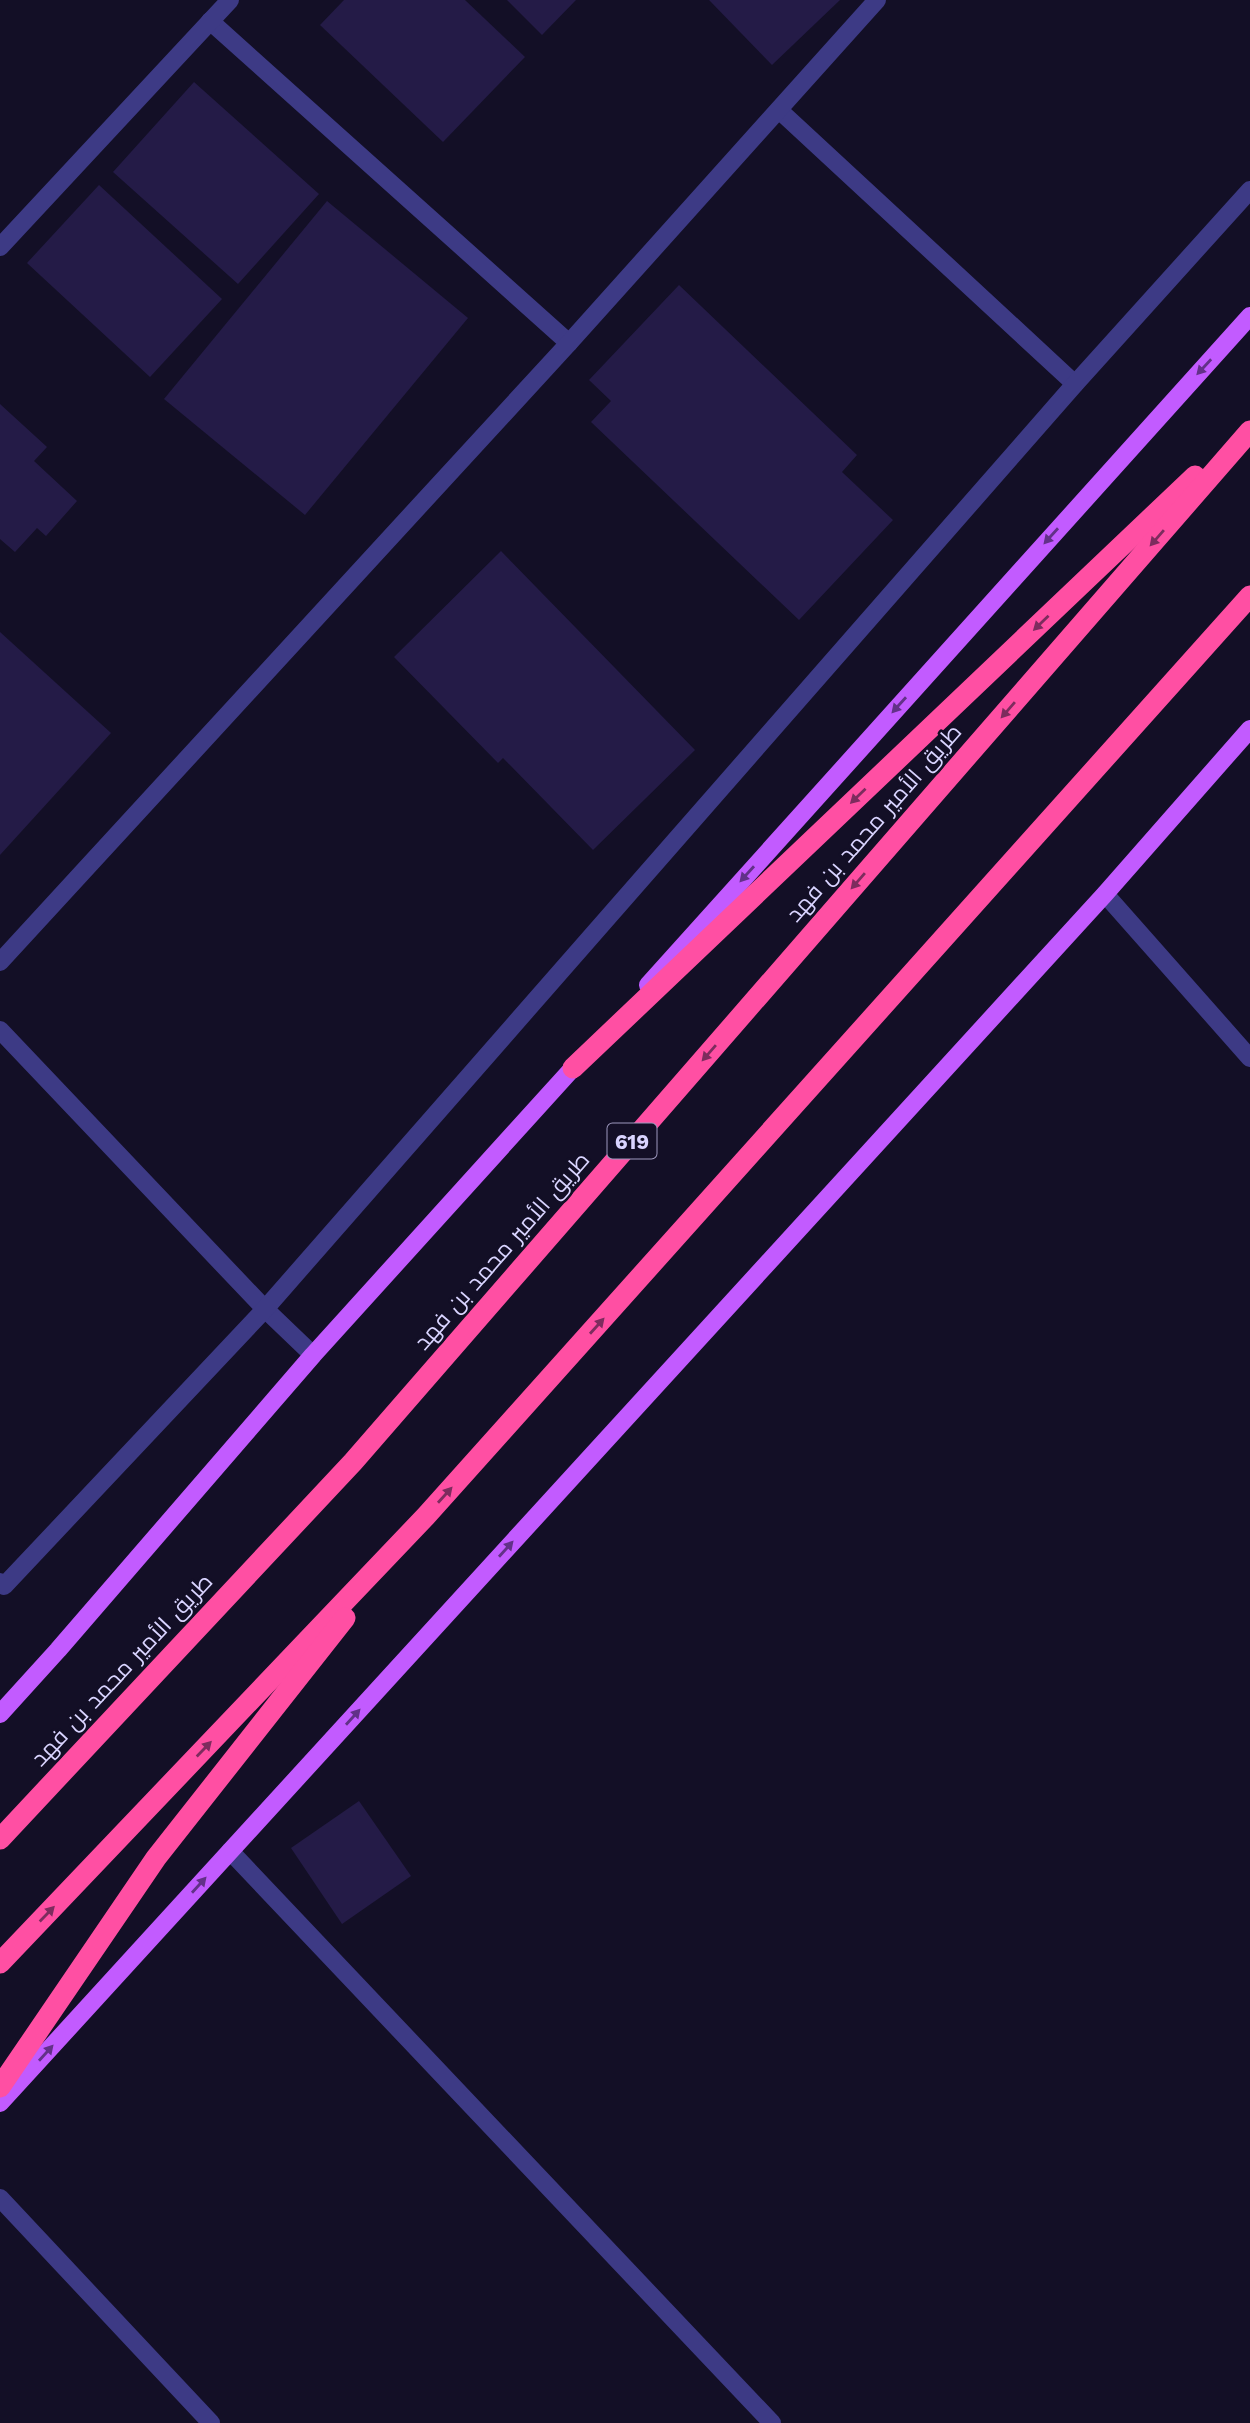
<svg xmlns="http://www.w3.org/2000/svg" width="1250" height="2423" viewBox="0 0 1250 2423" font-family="'Work Sans',Cairo,sans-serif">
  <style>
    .building { fill: #241b47 }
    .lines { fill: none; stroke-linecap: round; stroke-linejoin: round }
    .minor { stroke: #3d3a85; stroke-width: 18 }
    .major { stroke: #c25bff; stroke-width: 18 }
    .highway { stroke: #ff4fa3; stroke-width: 21 }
    .oneway { fill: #623188 }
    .oneway2 { fill: #7d2c5e }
    .labels { text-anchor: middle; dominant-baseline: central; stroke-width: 5; stroke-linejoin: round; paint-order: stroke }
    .shield { fill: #130f26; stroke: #9e99be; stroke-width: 2 }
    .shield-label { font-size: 21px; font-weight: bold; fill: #d9d4ff }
    .street-label { font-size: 23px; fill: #d9d4ff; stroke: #130f26 }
  </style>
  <rect width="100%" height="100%" fill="#130f26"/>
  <!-- building -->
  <g class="building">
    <polygon points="344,0 465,0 525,57 443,142 320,25"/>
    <polygon points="507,0 576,0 542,35"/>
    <polygon points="709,0 840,0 772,65"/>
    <polygon points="194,82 319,194 238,284 113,172"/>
    <polygon points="99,185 222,299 150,377 27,263"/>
    <polygon points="327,201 468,318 305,515 164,399"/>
    <polygon points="679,285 857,455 842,472 893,520 799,620 591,422 611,401 589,380"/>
    <polygon points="0,404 47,447 34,461 77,501 46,536 37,528 15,552 0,539"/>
    <polygon points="501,551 695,750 593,850 503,758 498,763 394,657"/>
    <polygon points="0,632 111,733 0,855"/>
    <polygon points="359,1801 411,1876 342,1924 291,1848"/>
  </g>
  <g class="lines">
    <!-- minor -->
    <g class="minor">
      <polyline points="210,21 569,343"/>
      <polyline points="779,110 1075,384"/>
      <polyline points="0,247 230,0"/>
      <polyline points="1105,894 1250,1058"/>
      <polyline points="0,962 569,343 877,0"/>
      <polyline points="0,1030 265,1309 313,1355"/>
      <polyline points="0,1582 4,1586 265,1309 1075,384 1250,190"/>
      <polyline points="230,1851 772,2423"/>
      <polyline points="0,2198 211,2423"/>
    </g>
    <!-- major -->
    <g class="major">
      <polyline points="648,985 1250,316"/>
      <polyline points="0,1714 58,1650 313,1355 582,1058"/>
      <polyline points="0,2103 1105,894 1250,729"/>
    </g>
    <!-- highway -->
    <g class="highway">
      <polyline points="573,1068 1195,476"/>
      <polyline points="0,1839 353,1462 1250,431"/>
      <polyline points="0,1963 426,1516 1250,596"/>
      <polyline points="0,2087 156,1858 345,1618"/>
    </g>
  </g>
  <!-- one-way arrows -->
  <defs><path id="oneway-solid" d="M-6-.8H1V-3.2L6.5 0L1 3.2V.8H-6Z" transform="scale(1.75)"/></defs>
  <g class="oneway">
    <use href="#oneway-solid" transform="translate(1204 367) rotate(133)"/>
    <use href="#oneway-solid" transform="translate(1051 536) rotate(132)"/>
    <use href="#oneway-solid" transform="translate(899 705) rotate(132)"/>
    <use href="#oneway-solid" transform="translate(747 874) rotate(132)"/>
    <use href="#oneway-solid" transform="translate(506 1549) rotate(-48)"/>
    <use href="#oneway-solid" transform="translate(353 1717) rotate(-48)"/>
    <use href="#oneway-solid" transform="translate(199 1885) rotate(-48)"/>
    <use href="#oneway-solid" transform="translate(46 2053) rotate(-48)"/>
  </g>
  <g class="oneway2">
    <use href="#oneway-solid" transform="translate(1157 538) rotate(131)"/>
    <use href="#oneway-solid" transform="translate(1041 623) rotate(136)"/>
    <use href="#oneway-solid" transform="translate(1008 710) rotate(131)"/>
    <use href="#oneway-solid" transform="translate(858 796) rotate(136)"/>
    <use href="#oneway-solid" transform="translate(858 881) rotate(131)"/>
    <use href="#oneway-solid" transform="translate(709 1053) rotate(131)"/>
    <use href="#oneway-solid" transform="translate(597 1326) rotate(-48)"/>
    <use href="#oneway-solid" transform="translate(445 1495) rotate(-48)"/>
    <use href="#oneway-solid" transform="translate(204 1749) rotate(-46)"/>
    <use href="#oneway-solid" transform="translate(47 1914) rotate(-46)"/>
  </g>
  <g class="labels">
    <!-- shield labels -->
    <rect class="shield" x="607.5" y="1123.5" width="49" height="35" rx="5"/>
    <g class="shield-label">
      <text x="632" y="1141">619</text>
    </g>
    <!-- street labels -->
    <g class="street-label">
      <text transform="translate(874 823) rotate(-49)">طريق الأمير محمد بن فهد</text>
      <text transform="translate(502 1251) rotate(-49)">طريق الأمير محمد بن فهد</text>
      <text transform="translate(122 1670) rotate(-47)">طريق الأمير محمد بن فهد</text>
    </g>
  </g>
</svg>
